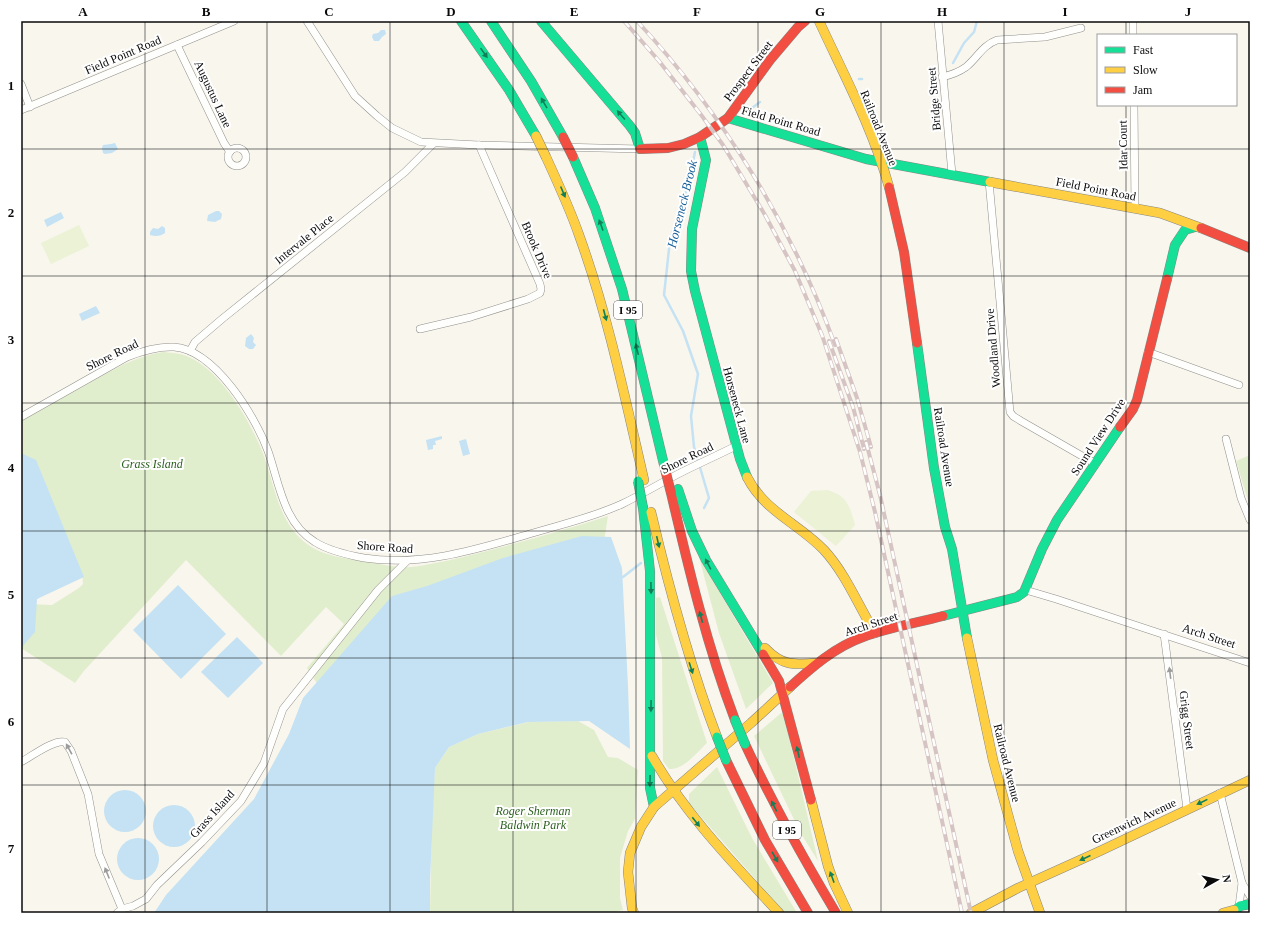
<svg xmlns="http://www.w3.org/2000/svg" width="1271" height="934" viewBox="0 0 1271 934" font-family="'Times New Roman',serif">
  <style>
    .green { fill: #e1eecd }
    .pitch { fill: #ebf2d6 }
    .water { fill: #c4e2f3 }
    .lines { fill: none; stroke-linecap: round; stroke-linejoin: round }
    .stream { stroke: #c4e2f3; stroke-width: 2.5 }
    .street-casing { stroke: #92908c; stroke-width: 8 }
    .fast-casing { stroke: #888783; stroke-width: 10 }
    .slow-casing { stroke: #888783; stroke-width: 10 }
    .jam-casing { stroke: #888783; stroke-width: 10 }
    .street { stroke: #fefefc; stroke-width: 7 }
    .fast { stroke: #16e098; stroke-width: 9 }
    .slow { stroke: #ffcf43; stroke-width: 9 }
    .jam { stroke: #f24e42; stroke-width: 9 }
    .rail-casing { stroke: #d5c4c3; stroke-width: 4 }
    .rail { stroke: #fff; stroke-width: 2.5; stroke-dasharray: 8; stroke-linecap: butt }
    .fast-bridge-casing { stroke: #7f7e7a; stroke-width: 10; stroke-linecap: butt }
    .slow-bridge-casing { stroke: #7f7e7a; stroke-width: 10; stroke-linecap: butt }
    .jam-bridge-casing { stroke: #7f7e7a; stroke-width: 10; stroke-linecap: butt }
    .fast-bridge { stroke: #16e098; stroke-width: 9 }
    .slow-bridge { stroke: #ffcf43; stroke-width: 9 }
    .jam-bridge { stroke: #f24e42; stroke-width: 9 }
    .oneway { fill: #118058 }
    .oneway2 { fill: #9c9c9b }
    .grid { fill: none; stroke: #0a0a0a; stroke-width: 1; stroke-opacity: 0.55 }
    .labels { text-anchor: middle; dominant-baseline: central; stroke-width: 4; stroke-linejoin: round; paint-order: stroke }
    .shield { fill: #fff; stroke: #545454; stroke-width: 1 }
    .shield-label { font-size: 11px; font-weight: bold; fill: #0a0a0a }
    .street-label { font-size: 12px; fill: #0a0a0a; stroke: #fff }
    .park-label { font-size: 12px; font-style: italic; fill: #2a5f1d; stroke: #fff }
    .water-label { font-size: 13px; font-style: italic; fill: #175f98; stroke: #fff }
    .neatline { fill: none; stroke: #0a0a0a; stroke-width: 1.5 }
    .grid-label { font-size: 13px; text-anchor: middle; font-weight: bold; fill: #0a0a0a }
  </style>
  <rect width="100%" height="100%" fill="#f9f6ed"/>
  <!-- green -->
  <g class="green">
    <path d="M163 352C172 353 181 353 189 357 222 371 254 427 265 459 276 492 281 531 315 549 329 556 343 558 358 560 372 562 386 566 400 567 410 568 420 566 430 564 453 560 475 554 498 548 535 538 571 528 608 516L604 542 318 685 307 668 344 624 326 607 281 656 186 560 83 672 75 683 21 648 28 604 52 605 79 588 83 584 82 572 77 564 21 462V421C43 409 64 397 86 385 110 371 135 356 163 352Z"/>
    <polygon points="1250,455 1250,507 1236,461"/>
    <polygon points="699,557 773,683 746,709 719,633"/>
    <path d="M660 597 707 743C697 752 684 770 669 769L663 761 662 658 656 635V598Z"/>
    <polygon points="781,713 784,715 818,861 800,832 754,736"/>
    <polygon points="578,721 594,730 608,757 618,758 638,770 635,819 628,831 620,858 620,898 623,910 610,913 430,913 432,811 435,768 449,747 478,734 529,722"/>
    <polygon points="717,767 752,838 797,913 785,913 689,803 689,794"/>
  </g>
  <!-- pitch -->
  <g class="pitch">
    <polygon points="79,225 89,246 51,264 41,243"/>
    <path d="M827 490C847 495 850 507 855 525L836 546 794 512 811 491Z"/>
  </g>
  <!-- water -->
  <g class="water">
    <polygon points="381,30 385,30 386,34 382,37 379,41 374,41 372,37 373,34 378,33"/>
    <polygon points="115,143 118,149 112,153 105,154 103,153 102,148 103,145 111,144"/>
    <polygon points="216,211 219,211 222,214 221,219 215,222 207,221 208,215"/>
    <polygon points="61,212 64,218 47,227 44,220"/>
    <path d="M162 226 165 228V233C161 236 156 237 150 235V232L153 228 158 229Z"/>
    <polygon points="96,306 100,313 82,321 79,314"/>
    <polygon points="251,334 254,338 253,342 256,345 253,349 249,349 245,346 246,338"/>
    <polygon points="442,436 442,439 435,441 436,445 433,445 433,449 428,450 426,440"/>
    <polygon points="466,439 470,454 463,456 459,441"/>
    <polygon points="21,453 36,460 84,577 37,599 35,632 21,648"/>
    <polygon points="582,536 611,537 622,568 628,686 630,749 589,721 528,722 478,734 449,747 435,768 430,881 430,913 154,913 166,895 254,799 289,734 303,698 392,596 427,586 503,558"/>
    <polygon points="178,585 226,634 181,679 133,630"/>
    <polygon points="237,637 263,663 228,698 201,672"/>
    <circle cx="125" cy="811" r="21"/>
    <circle cx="174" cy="826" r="21"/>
    <circle cx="138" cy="859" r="21"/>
  </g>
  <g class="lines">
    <!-- stream -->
    <g class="stream">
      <polyline points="953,63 964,43 974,32 977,21"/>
      <polyline points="859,79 862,79"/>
      <polyline points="744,114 760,102"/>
      <polyline points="695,152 688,185 670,240 664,295 683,331 698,374 691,416 694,447 709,498 704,508"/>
      <polyline points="623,577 641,563"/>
    </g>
    <!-- street casing -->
    <g class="street-casing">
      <g id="street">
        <polyline points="307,21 355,96 377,116 392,128 421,142 479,145 640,149"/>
        <polyline points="938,21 952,174"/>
        <polyline points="1133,21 1133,35"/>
        <polyline points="177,45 224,143 230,152"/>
        <path d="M942 77C951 75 959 72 966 67 977 58 983 45 997 40L1045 37 1081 28"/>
        <polyline points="21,84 30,107"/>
        <polyline points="1134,105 1135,209"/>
        <polyline points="21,110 234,21"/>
        <circle cx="237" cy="157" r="9"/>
        <polyline points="989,181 1010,412 1013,416 1021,421 1096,464"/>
        <polyline points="420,329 471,317 528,299 540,293 541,289 540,284 479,145"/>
        <polyline points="190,351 195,342 222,319 405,172 433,144"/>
        <polyline points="1148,352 1239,385"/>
        <path d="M21 417 127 357C142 351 157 346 174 347 215 350 255 416 268 451 279 482 283 523 315 542 329 551 348 555 364 558 423 567 478 549 533 533 563 524 594 517 622 504 643 494 662 482 682 472 700 463 718 455 736 446"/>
        <polyline points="1226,439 1241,498 1250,520"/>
        <polyline points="1026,589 1029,591 1056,599 1250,663"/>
        <polyline points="1164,634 1187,809"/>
        <path d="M21 762C32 756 54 739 65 742L71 751 88 794 99 854 122 909"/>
        <polyline points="1220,793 1242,883 1250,896"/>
        <polyline points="1239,906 1242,883"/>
        <polyline points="117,913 122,909 133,906 146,899 157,885 202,842 241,801 264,763 283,709 378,590 407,561"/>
      </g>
    </g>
    <!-- fast casing -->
    <g class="fast-casing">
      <g id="fast">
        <polyline points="461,21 509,90 536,136"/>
        <polyline points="491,21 531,81 563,137"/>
        <polyline points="541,21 630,126 635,133 640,149"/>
        <polyline points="728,118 866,159 990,182"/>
        <polyline points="700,137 706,160 692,229 691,271 695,291 740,459 747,477"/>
        <polyline points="573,157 595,208 622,289 665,469"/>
        <polyline points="1167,279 1175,245 1185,230 1195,227"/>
        <polyline points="917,343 934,468 945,527 952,549 967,638"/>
        <polyline points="678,489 692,531 706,560 763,654"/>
        <polyline points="643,508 650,571 650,788 654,807"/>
        <polyline points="943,616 1017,597 1024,592 1042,549 1057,520 1120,427"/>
        <polyline points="1233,913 1240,906 1250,904"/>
      </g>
    </g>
    <!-- slow casing -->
    <g class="slow-casing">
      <g id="slow">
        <path d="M819 21C844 75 873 129 889 187"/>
        <path d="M546 157C558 183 570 209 579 235 608 315 625 398 644 480"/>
        <polyline points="990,182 1160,213 1201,228"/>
        <path d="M747 477C764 511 799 524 824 550 846 574 858 605 875 633"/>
        <path d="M651 512C669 588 689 664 717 737"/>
        <polyline points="967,638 993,760 1018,851 1040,913"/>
        <path d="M765 648C782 666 794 665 817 663"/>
        <path d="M652 756C686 815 733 863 779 913"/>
        <polyline points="811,800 828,866 834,883 848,913"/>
        <polyline points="634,913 632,908 628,872 630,853 641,827 654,807 751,723 790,687"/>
        <polyline points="971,913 1018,888 1100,851 1250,780"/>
        <polyline points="1223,913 1234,910"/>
      </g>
    </g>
    <!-- jam casing -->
    <g class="jam-casing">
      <g id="jam">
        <polyline points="640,149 668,148 684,144 700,137 728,118 770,60 798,27 805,21"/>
        <polyline points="889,187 904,252 917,343"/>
        <polyline points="1201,228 1250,248"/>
        <polyline points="1120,427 1133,409 1137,400 1167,279"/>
        <path d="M671 493C689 570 707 646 735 720"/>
        <polyline points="763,654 779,681 811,800"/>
        <path d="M790 687C812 667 835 647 863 637 889 627 917 623 943 616"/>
        <path d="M745 744C772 802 803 858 836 913"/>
        <polyline points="726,760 765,840 808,913"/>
      </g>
    </g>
    <!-- street -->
    <use href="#street" class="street"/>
    <!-- fast -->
    <use href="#fast" class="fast"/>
    <!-- slow -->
    <use href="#slow" class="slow"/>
    <!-- jam -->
    <use href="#jam" class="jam"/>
    <!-- rail casing -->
    <g class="rail-casing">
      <g id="rail">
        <polyline points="624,21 659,61 702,116 723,145 765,215 795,271 822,335 860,452 875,512 962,913"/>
        <path d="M637 21C723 114 792 226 835 345"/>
        <polyline points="836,339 857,398 871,447"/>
        <polyline points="829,341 853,407 864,449"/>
        <polyline points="866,442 880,495 971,913"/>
      </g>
    </g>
    <!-- rail -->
    <use href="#rail" class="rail"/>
    <!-- fast-bridge casing -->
    <g class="fast-bridge-casing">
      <g id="fast-bridge">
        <polyline points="638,481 643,508"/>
        <polyline points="735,720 745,744"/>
        <polyline points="717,737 726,760"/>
      </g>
    </g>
    <!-- slow-bridge casing -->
    <g class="slow-bridge-casing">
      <polyline id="slow-bridge" points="536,136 546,157"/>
    </g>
    <!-- jam-bridge casing -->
    <g class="jam-bridge-casing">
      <g id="jam-bridge">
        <polyline points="563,137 573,157"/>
        <polyline points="665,469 671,493"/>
      </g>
    </g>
    <!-- fast-bridge -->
    <use href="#fast-bridge" class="fast-bridge"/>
    <!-- slow-bridge -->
    <use href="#slow-bridge" class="slow-bridge"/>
    <!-- jam-bridge -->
    <use href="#jam-bridge" class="jam-bridge"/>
  </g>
  <!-- one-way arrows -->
  <defs><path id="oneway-solid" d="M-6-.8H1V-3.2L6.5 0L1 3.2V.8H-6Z"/></defs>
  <g class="oneway">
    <use href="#oneway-solid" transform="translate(484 53) rotate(55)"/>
    <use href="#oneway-solid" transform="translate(544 103) rotate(-120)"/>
    <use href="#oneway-solid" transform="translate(621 115) rotate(-131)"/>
    <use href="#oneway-solid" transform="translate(563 192) rotate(67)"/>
    <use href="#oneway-solid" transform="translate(601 225) rotate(-110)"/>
    <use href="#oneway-solid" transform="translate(605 315) rotate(75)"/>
    <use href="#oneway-solid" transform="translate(637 349) rotate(-103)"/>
    <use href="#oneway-solid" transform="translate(658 542) rotate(77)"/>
    <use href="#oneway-solid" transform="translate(708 564) rotate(-118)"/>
    <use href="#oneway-solid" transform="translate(651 588) rotate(89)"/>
    <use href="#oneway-solid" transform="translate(701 617) rotate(-105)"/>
    <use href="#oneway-solid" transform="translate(691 668) rotate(72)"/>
    <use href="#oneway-solid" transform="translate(651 706) rotate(91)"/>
    <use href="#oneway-solid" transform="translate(798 752) rotate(-103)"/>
    <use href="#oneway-solid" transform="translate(650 781) rotate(91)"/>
    <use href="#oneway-solid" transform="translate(1202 802) rotate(154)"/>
    <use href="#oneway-solid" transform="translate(774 806) rotate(-117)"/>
    <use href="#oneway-solid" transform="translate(696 822) rotate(52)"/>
    <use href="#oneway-solid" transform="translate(775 857) rotate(60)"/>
    <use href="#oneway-solid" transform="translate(1085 858) rotate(156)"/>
    <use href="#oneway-solid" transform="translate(832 877) rotate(-110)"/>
  </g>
  <g class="oneway2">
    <use href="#oneway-solid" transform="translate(1170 673) rotate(-97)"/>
    <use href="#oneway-solid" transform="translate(69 749) rotate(-119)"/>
    <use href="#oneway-solid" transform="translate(107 873) rotate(-112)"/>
  </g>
  <!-- grid -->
  <path class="grid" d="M145 21V913M267 21V913M390 21V913M513 21V913M636 21V913M758 21V913M881 21V913M1004 21V913M1126 21V35M1126 105V913M21 149H1250M21 276H1250M21 403H1250M21 531H1250M21 658H1250M21 785H1250"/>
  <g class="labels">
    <!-- shield labels -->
    <g class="shield">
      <rect x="614" y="301" width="28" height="18" rx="3"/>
      <rect x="773" y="821" width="28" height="18" rx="3"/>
    </g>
    <g class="shield-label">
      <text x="628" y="310">I 95</text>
      <text x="787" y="830">I 95</text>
    </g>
    <!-- street labels -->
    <g class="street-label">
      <text transform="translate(123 55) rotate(-23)">Field Point Road</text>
      <text transform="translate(748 71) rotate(-53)">Prospect Street</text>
      <text transform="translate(213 94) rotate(65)">Augustus Lane</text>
      <text transform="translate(934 99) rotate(-95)">Bridge Street</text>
      <text transform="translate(781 121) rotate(16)">Field Point Road</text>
      <text transform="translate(879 128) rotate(68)">Railroad Avenue</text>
      <text transform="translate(1123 145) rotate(-91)">Idar Court</text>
      <text transform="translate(1096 189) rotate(11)">Field Point Road</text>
      <text transform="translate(304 239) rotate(-39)">Intervale Place</text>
      <text transform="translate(537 250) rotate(67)">Brook Drive</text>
      <text transform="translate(993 348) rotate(-95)">Woodland Drive</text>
      <text transform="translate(112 355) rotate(-26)">Shore Road</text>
      <text transform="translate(737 405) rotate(75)">Horseneck Lane</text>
      <text transform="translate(1098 437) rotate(-57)">Sound View Drive</text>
      <text transform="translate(944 447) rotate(81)">Railroad Avenue</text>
      <text transform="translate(687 458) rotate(-26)">Shore Road</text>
      <text transform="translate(385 547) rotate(4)">Shore Road</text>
      <text transform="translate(871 624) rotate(-18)">Arch Street</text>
      <text transform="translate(1209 636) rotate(18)">Arch Street</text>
      <text transform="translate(1187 720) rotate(83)">Grigg Street</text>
      <text transform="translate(1007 763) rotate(76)">Railroad Avenue</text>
      <text transform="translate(212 814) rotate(-48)">Grass Island</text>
      <text transform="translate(1134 821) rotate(-25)">Greenwich Avenue</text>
    </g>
    <!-- park labels -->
    <g class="park-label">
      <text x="152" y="464">Grass Island</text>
      <text x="533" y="811">Roger Sherman<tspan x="533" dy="14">Baldwin Park</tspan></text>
    </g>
    <!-- water labels -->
    <g class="water-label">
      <text transform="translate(682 204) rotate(-76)">Horseneck Brook</text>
    </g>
  </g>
  <!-- border -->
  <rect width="1271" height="934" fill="none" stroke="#ffffff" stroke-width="44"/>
  <!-- legend -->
  <rect x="1097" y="34" width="140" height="72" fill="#ffffff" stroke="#9d9d9d"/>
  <rect x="1105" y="47" width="20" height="6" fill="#16e098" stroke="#9d9d9d"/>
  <text x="1133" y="54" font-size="12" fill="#0a0a0a">Fast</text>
  <rect x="1105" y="67" width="20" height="6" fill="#ffcf43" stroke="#9d9d9d"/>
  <text x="1133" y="74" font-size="12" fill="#0a0a0a">Slow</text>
  <rect x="1105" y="87" width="20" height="6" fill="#f24e42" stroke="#9d9d9d"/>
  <text x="1133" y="94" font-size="12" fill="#0a0a0a">Jam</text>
  <!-- north arrow -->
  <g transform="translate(1217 880) rotate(82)" stroke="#ffffff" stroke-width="3" paint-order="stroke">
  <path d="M0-3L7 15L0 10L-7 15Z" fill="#0a0a0a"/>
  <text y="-6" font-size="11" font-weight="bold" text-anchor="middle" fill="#0a0a0a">N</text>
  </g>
  <rect x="22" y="22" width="1227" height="890" class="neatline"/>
  <g class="grid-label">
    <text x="83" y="16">A</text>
    <text x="206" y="16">B</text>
    <text x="329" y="16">C</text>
    <text x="451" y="16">D</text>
    <text x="574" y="16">E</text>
    <text x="697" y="16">F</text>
    <text x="820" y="16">G</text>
    <text x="942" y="16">H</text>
    <text x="1065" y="16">I</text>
    <text x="1188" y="16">J</text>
    <text x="11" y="90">1</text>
    <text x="11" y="217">2</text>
    <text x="11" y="344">3</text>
    <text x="11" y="472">4</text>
    <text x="11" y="599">5</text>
    <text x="11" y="726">6</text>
    <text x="11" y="853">7</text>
  </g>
</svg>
